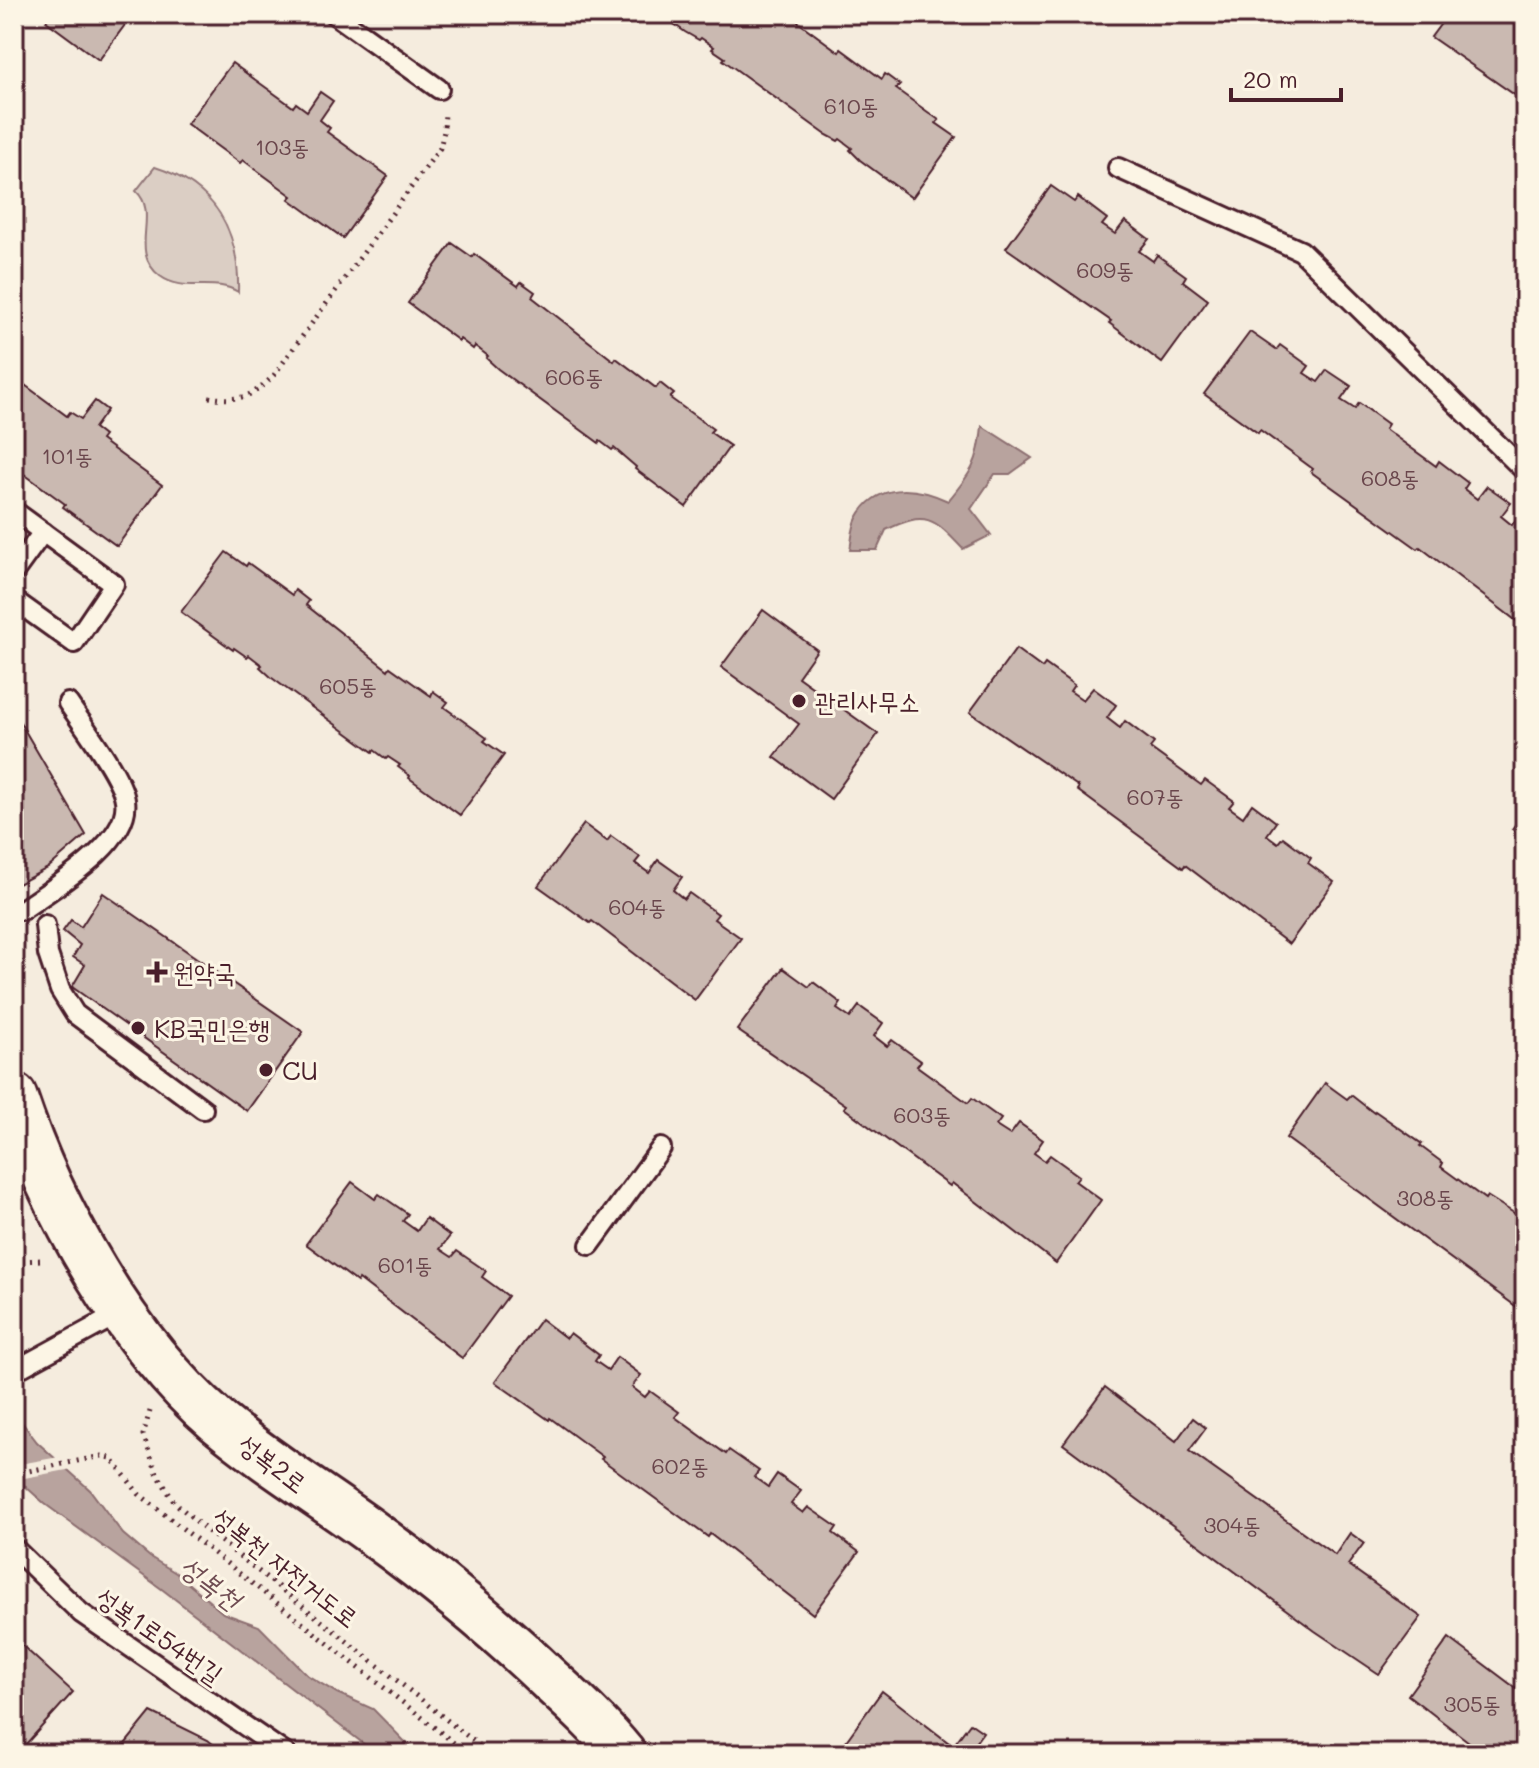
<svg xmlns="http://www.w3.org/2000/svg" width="1539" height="1768" viewBox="0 0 1539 1768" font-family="Mali,'Poor Story',sans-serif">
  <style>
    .green { fill: #dbcec4; stroke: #927678; stroke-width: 2 }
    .water { fill: #b8a39e; stroke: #8c6e70; stroke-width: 2 }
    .pier { fill: #f5ecde }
    .building { fill: #cab9b1; stroke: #4a1f2b; stroke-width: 2 }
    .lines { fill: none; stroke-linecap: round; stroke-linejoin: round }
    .service-casing { stroke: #4a1f2b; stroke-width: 24 }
    .tertiary-casing { stroke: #4a1f2b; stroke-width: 50 }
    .path { stroke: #4a1f2b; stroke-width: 5; stroke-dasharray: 2 6; stroke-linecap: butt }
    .service { stroke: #fcf5e5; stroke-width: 18 }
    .tertiary { stroke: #fcf5e5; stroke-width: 44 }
    .poi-dot { fill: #4a1f2b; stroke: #fcf5e5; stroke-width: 3 }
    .labels { text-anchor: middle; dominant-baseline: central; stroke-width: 6; stroke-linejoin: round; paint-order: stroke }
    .number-label { font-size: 22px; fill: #6a464c }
    .poi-label { font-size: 26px; fill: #4a1f2b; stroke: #fcf5e5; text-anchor: start }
    .street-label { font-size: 26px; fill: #4a1f2b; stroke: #fcf5e5 }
    .water-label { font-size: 28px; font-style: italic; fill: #704d53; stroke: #fcf5e5 }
  </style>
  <rect width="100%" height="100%" fill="#f5ecde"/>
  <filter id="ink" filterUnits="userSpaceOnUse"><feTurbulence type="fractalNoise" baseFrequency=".0125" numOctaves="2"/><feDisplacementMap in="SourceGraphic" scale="16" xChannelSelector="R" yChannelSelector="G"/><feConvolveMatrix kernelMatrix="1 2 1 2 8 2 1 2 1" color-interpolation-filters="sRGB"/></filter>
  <g filter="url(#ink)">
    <!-- green -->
    <path class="green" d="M155 167C215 186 240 231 238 292 214 277 184 294 160 276 127 250 161 215 136 191Z"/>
    <!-- water -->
    <g class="water">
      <path d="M982 426 1032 458 1010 474H995L971 509 991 535 963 549C934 518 926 510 886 530L877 550H850C852 540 852 527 857 518 876 482 916 486 948 501 971 473 979 463 982 426Z"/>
      <polygon points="14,1412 37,1442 90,1490 123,1534 150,1557 176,1573 223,1613 259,1626 307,1675 337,1693 373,1709 417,1754 377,1754 163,1590 45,1504 14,1476"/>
    </g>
    <!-- pier -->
    <polygon class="pier" points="59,1457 72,1469 14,1480 14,1465"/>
    <!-- building -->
    <g class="building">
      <polygon points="42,14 133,14 99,60 46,21 48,18"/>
      <polygon points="660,14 793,14 800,19 798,22 839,52 841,49 882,79 885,74 900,85 896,89 939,120 936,123 956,137 912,198 860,160 850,150 852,148 840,139 838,141 825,134 723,60 725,58 712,49 714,47 701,38 699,40 685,32"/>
      <polygon points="1448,14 1525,14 1525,102 1431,37"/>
      <polygon points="232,63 293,107 296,103 307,111 320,92 333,101 320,120 330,128 327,132 388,176 343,238 289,199 292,196 243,160 240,163 187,124"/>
      <polygon points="1051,186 1074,202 1078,197 1107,219 1102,225 1115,234 1125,221 1149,239 1139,251 1153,261 1157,255 1186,276 1183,281 1208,300 1162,363 1109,323 1111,321 1006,248"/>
      <polygon points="452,243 472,257 474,254 518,286 521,282 535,292 532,297 614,361 616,358 656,388 660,383 674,394 670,398 713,429 710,432 730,446 686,507 635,469 636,467 614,448 612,450 600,441 599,443 498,369 486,358 488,356 475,346 473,349 460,339 459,341 408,303"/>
      <polygon points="1250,332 1276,350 1280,345 1309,366 1304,373 1318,382 1327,370 1351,386 1341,400 1355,409 1359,403 1388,424 1385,429 1436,466 1439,461 1468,483 1464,489 1477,499 1487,486 1511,503 1501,516 1512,525 1517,518 1525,524 1525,623 1523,626 1420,547 1418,549 1311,472 1313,469 1260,430 1258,433 1204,394"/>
      <polygon points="14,377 67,416 70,412 81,419 95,401 107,410 94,428 104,436 101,440 162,485 117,546 63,507 65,504 17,469 14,471"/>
      <polygon points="226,552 246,566 248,563 292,595 295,590 309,601 306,605 388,670 390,667 431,696 433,691 448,702 444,707 487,738 484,741 504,755 460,815 409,778 410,776 398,767 400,765 388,757 386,759 374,750 373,752 272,678 260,667 262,665 249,655 247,657 234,648 233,650 181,612"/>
      <polygon points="763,610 817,650 798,677 878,734 831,799 774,757 799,724 721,667"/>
      <polygon points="1016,649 1042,668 1045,664 1074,685 1070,691 1083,700 1093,688 1116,705 1107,718 1120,728 1125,721 1154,743 1150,748 1201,785 1205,780 1234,801 1229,807 1243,817 1252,804 1276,822 1267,835 1278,843 1283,837 1311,858 1308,863 1334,882 1289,944 1185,865 1183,868 1077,790 1079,787 970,712"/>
      <polygon points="14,712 86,835 48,868 14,886"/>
      <polygon points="1525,811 1525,838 1512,829"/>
      <polygon points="584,824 607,841 611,836 640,857 635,863 649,873 658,860 682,877 673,890 684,899 689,893 718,914 714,919 741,938 695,1000 592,921 590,923 538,886"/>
      <polygon points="103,893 303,1032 247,1111 72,987 85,965 73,957 80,945 63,931 71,920 81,927"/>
      <polygon points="783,968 809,987 813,982 841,1003 837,1009 850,1018 859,1006 883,1023 874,1036 887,1046 892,1040 921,1061 917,1066 968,1103 972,1098 1001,1119 996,1126 1010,1135 1019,1123 1043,1140 1034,1153 1045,1161 1050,1155 1079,1176 1075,1181 1101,1200 1056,1263 952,1183 950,1186 844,1108 846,1105 737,1030"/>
      <polygon points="1325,1083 1347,1099 1351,1095 1374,1113 1375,1111 1422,1144 1420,1146 1443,1163 1441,1167 1485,1199 1487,1196 1525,1220 1525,1313 1286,1138"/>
      <polygon points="352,1182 375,1199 379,1194 408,1214 403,1221 417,1231 426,1218 450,1236 440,1249 452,1257 457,1251 486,1271 482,1277 508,1296 462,1358 359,1279 357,1282 306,1244"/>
      <polygon points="541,1319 566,1338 570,1333 599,1355 595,1361 608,1370 617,1357 641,1375 632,1387 645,1397 650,1391 679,1412 675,1417 726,1454 729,1450 759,1471 754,1477 768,1487 777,1474 801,1491 791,1504 803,1513 808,1507 837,1527 833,1533 859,1552 813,1614 710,1534 708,1537 601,1459 603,1457 550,1418 549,1420 495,1382"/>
      <polygon points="1105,1387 1176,1441 1193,1418 1206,1428 1189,1451 1335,1555 1350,1533 1364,1543 1348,1565 1421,1617 1379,1674 1315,1631 1063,1444"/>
      <polygon points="14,1638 73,1692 17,1754 14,1754"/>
      <polygon points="1449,1638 1521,1692 1525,1686 1525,1754 1489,1754 1469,1742 1408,1695"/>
      <polygon points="882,1691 953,1746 970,1723 983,1732 967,1754 848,1754 841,1748"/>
      <polygon points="151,1712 208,1740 225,1754 117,1754"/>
    </g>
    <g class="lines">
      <!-- service casing -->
      <g class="service-casing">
        <g id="service">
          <polyline points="334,14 439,89"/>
          <polyline points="1118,168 1301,251 1525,471"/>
          <polyline points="14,511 114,584 74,643 14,600"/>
          <polyline points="14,572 43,532"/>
          <path d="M22 910C51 889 132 842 125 800 122 777 83 725 68 703"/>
          <polyline points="45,925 48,954 60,990 75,1014 203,1109"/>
          <polyline points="590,1245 661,1148"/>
          <polyline points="14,1371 122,1312"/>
          <polyline points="14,1548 81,1613 286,1754"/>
        </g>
      </g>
      <!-- tertiary casing -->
      <g class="tertiary-casing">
        <path id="tertiary" d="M14 1096C52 1210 125 1341 217 1421 267 1463 322 1496 374 1534 436 1579 496 1628 551 1681 576 1704 601 1727 623 1754"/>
      </g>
      <!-- path -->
      <g class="path">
        <path d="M209 397C239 402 253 397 274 375L440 148 444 131 445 112"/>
        <polyline points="14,1261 43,1260"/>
        <polyline points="150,1411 143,1435 157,1473 174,1502 210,1533 490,1754"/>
        <polyline points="14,1474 102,1456 111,1458 139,1494 468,1754"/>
      </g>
      <!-- service -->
      <use href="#service" class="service"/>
      <!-- tertiary -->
      <use href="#tertiary" class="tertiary"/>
    </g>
  </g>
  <!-- markers -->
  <g class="poi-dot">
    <circle cx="799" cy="701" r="8"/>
    <path d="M153 960h8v8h8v8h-8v8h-8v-8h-8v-8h8z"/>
    <circle cx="138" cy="1028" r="8"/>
    <circle cx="266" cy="1070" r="8"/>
  </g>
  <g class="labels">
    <!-- number labels -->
    <g class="number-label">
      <text x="851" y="105">610동</text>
      <text x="282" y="146">103동</text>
      <text x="1105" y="269">609동</text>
      <text x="574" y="376">606동</text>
      <text x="67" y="455">101동</text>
      <text x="1390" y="477">608동</text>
      <text x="348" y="685">605동</text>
      <text x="1155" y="796">607동</text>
      <text x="637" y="906">604동</text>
      <text x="922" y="1114">603동</text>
      <text x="1425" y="1197">308동</text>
      <text x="405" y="1264">601동</text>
      <text x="680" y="1465">602동</text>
      <text x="1232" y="1524">304동</text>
      <text x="1472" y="1703">305동</text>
    </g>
    <!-- poi labels -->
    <g class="poi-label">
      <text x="815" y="701">관리사무소</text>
      <text x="173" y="972">원약국</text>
      <text x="154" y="1028">KB국민은행</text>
      <text x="282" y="1070">CU</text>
    </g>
    <!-- street labels -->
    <g class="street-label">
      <text transform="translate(273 1463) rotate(37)">성복2로</text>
      <text transform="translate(286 1567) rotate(38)">성복천 자전거도로</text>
      <text transform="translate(160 1635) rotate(35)">성복1로54번길</text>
    </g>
    <!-- water labels -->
    <g class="water-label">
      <text transform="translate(211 1582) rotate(37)">성복천</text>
    </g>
  </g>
  <!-- margin -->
  <rect width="1539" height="1768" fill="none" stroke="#fcf5e5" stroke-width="48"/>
  <rect x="24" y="24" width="1491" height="1720" fill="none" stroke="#4a1f2b" stroke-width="3" filter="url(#ink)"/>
  <!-- scale -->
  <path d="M1231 88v12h110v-12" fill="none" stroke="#4a1f2b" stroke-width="4"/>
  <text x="1243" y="88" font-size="24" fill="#4a1f2b" stroke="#fcf5e5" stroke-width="6" paint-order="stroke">20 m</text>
</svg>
